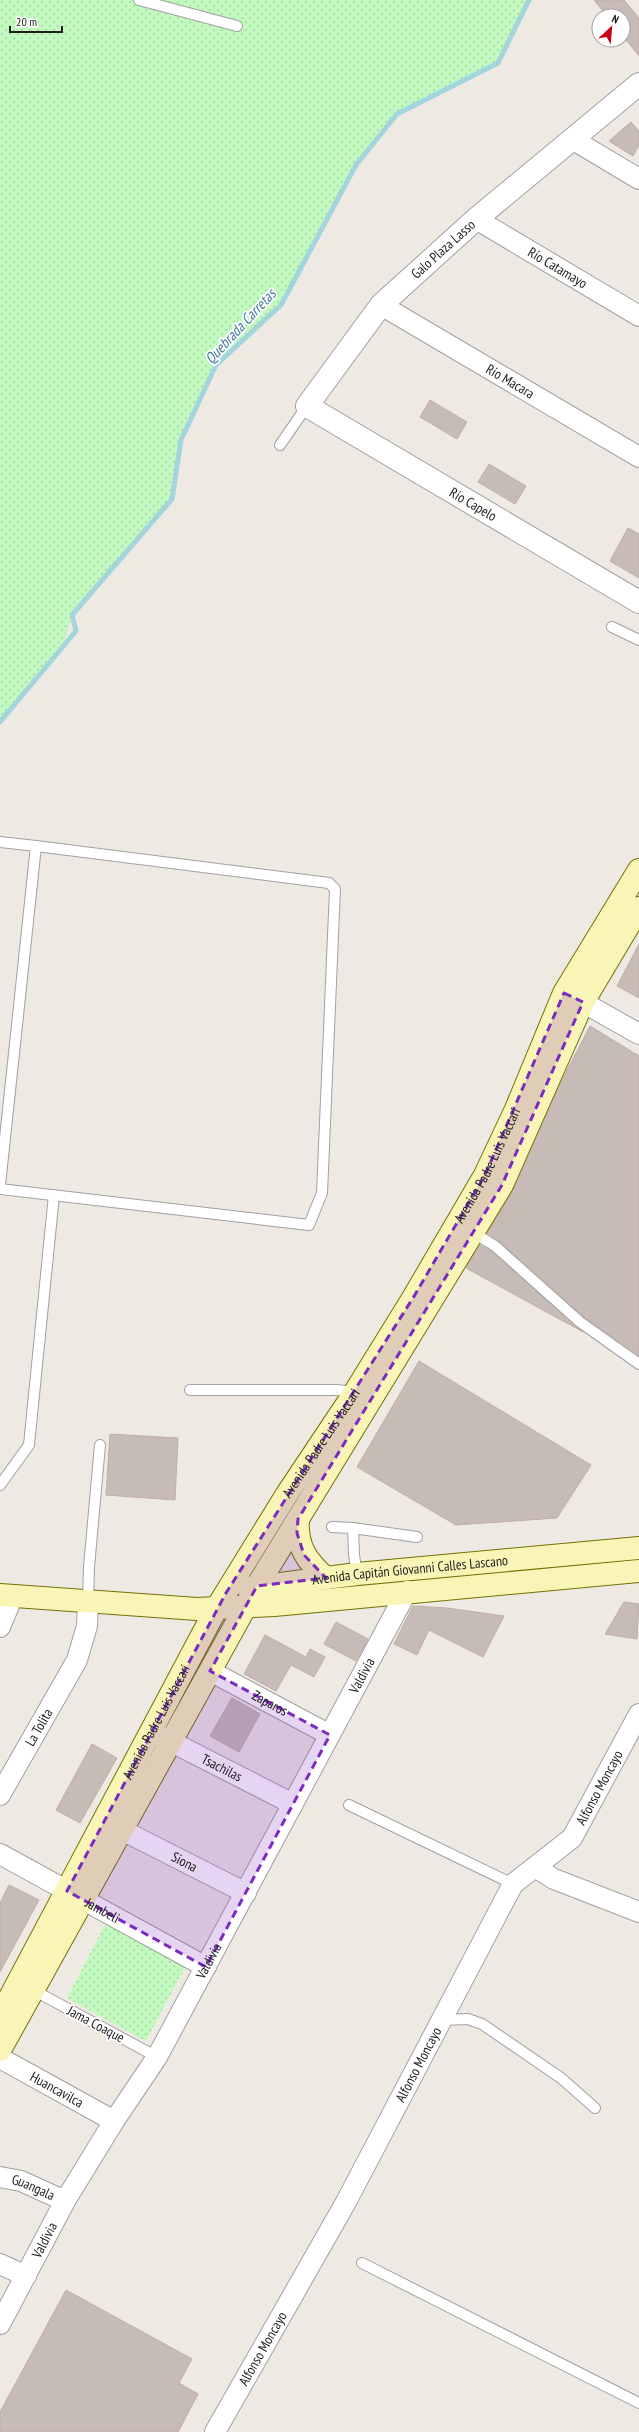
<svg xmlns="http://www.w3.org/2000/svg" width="639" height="2432" viewBox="0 0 639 2432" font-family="'PT Sans Narrow',sans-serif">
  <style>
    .park { fill: url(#park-dots) }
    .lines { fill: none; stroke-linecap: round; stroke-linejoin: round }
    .stream { stroke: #a3d5dc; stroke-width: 5 }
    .building { fill: #c6bbb6; stroke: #c0aea5 }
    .service-casing { stroke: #a1a1a1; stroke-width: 12 }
    .minor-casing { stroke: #a1a1a1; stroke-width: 22 }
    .tertiary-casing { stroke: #a1a1a1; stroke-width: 24 }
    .secondary-casing { stroke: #727206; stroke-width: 24 }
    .service { stroke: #fff; stroke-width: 10 }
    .minor { stroke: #fff; stroke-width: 20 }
    .tertiary { stroke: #fff; stroke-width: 22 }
    .secondary { stroke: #f9f5b6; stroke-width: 22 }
    .marked { fill: #7b2cbf; fill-opacity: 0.2; stroke: #7b2cbf; stroke-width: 3; stroke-dasharray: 8 5; stroke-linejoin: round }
    .labels { text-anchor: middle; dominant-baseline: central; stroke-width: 3.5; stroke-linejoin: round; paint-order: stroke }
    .street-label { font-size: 14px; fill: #1d1d1d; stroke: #fff }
    .water-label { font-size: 15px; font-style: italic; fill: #44799c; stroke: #fff }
  </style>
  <defs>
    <pattern id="park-dots" width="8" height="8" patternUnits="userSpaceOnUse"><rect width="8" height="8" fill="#c1f9bf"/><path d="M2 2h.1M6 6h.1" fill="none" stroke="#a5d5a4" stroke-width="1.8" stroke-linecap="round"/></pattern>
  </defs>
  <rect width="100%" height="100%" fill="#eee9e3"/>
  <!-- park -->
  <g class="park">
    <polygon points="0,0 529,0 498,63 397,114 356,165 281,305 216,365 181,440 172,499 72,615 62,649 0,722"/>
    <polygon points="106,1923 186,1965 146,2041 67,1998"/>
  </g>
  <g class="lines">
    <!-- stream -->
    <polyline class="stream" points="0,722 76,631 72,615 172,499 181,440 216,365 281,305 356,165 397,114 498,63 529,0"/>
  </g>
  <!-- building -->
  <g class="building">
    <polygon points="594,0 624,0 639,18 639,56 623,36 623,16 607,16"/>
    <polygon points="631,122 639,131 639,145 633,156 609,141"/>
    <polygon points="430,400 467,422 457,439 420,417"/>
    <polygon points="489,464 526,486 515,504 478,482"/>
    <polygon points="628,528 639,534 639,578 610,561"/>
    <polygon points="639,944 639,998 617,986"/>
    <polygon points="590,1026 639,1056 639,1356 584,1317 499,1241 487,1233 513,1190 561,1082"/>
    <polygon points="480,1245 491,1251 583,1332 466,1268"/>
    <polygon points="419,1361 591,1465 557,1518 456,1525 357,1467"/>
    <polygon points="110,1434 178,1438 175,1500 106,1495"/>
    <polygon points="624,1602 639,1604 637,1639 605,1634"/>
    <polygon points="413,1606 447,1608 504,1616 483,1657 429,1630 417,1655 394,1644"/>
    <polygon points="336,1622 368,1639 356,1661 324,1644"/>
    <polygon points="265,1635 306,1657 310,1649 325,1657 314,1677 291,1665 276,1691 244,1674"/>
    <polygon points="232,1698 260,1714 239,1752 210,1736"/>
    <polygon points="92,1744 117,1758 80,1823 56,1810"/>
    <polygon points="9,1885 39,1900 0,1972 0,1903"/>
    <polygon points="66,2290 192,2359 179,2383 198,2394 178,2432 0,2432 0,2412"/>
  </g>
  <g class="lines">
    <!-- service casing -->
    <g class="service-casing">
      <g id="service">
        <polyline points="139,0 237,26"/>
        <polyline points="280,445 307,406"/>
        <polyline points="612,627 639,640"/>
        <polyline points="0,842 36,846 0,1185"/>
        <polyline points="0,1189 309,1225 322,1193 335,889 329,883 36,846"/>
        <polyline points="474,1233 495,1246 580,1322 639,1364"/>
        <polyline points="190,1390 336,1390 355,1392"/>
        <polyline points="0,1485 29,1445 54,1195"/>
        <polyline points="332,1527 353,1528"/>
        <polyline points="357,1574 354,1555 353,1528 417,1537"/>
        <polyline points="88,1601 89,1567 100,1445"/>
        <polyline points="349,1805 513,1884"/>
        <polyline points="35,1991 157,2057"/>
        <polyline points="442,2020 468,2019 482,2024 561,2078 595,2108"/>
        <polyline points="362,2263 639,2403"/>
      </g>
    </g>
    <!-- minor casing -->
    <g class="minor-casing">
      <g id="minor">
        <polyline points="572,139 639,179"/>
        <path id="s1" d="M476 219 639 316"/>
        <path id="s2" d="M381 305 639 457"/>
        <polyline points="570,995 639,1034"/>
        <polyline points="0,1627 13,1596"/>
        <path id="s3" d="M210 1671 330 1735"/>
        <path id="s4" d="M156 1734 293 1804"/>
        <path id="s5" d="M0 1795 77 1660 87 1626 88 1601"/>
        <path id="s6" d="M122 1830 246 1893"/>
        <path id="s7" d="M0 1854 206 1967"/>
        <polyline points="535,1867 554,1879 639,1912"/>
        <path id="s8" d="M0 2058 114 2121"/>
        <path id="s9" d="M0 2177 21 2181 65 2201"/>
        <polyline points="0,2264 26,2276"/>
        <path id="s10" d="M0 2324 65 2201 114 2121 157 2057 407 1591"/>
        <path id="s11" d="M215 2432 346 2202 513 1884 572 1838 639 1714"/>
      </g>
    </g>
    <!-- tertiary casing -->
    <g class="tertiary-casing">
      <g id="tertiary">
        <path id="s12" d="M639 84 476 219 381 305 307 406 639 602"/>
      </g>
    </g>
    <!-- secondary casing -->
    <g class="secondary-casing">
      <g id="secondary">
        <path d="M298 1519C296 1545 306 1561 326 1578"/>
        <path id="s13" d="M248 1588 357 1574 639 1548"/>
        <polyline points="0,1595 197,1609 274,1605 639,1571"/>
        <path id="s14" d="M0 2016 216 1609 287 1494 355 1392 413 1298 485 1175 516 1109 564 993 639 870"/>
        <polyline points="0,2050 257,1586 502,1185 583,1002 639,908"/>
      </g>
    </g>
    <!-- service -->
    <use href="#service" class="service"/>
    <!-- minor -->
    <use href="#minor" class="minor"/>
    <!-- tertiary -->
    <use href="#tertiary" class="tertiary"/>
    <!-- secondary -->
    <use href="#secondary" class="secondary"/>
  </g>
  <!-- marked area -->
  <path class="marked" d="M564 993 583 1002 502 1185 298 1519 297 1533 304 1555 326 1578 257 1586 210 1671 330 1735 206 1967 67 1891 226 1593 413 1298 485 1175Z"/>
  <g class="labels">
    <!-- street labels -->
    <g class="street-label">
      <text transform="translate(443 249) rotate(-42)">Galo Plaza Lasso</text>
      <text stroke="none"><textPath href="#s1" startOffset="95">Río Catamayo</textPath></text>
      <text stroke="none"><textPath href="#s2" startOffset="150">Río Macara</textPath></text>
      <text stroke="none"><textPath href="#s12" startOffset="658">Río Capelo</textPath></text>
      <text stroke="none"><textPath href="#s14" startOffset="981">Avenida Padre Luis Vaccari</textPath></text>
      <text stroke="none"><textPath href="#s14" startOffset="657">Avenida Padre Luis Vaccari</textPath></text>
      <text stroke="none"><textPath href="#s13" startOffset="163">Avenida Capitán Giovanni Calles Lascano</textPath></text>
      <text stroke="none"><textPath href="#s10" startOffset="743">Valdivia</textPath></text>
      <text stroke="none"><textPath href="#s3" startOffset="68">Zaparos</textPath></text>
      <text stroke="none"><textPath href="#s14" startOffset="333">Avenida Padre Luis Vaccari</textPath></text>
      <text stroke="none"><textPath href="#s5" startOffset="78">La Tolita</textPath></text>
      <text stroke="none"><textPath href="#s4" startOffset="74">Tsachilas</textPath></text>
      <text stroke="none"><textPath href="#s11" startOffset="756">Alfonso Moncayo</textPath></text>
      <text stroke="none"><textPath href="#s6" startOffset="70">Siona</textPath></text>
      <text stroke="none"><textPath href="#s7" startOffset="117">Jambeli</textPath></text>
      <text stroke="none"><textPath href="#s10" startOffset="419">Valdivia</textPath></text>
      <text transform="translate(96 2024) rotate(28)">Jama Coaque</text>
      <text stroke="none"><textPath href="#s11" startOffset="420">Alfonso Moncayo</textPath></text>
      <text stroke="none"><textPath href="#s8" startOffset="65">Huancavilca</textPath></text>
      <text stroke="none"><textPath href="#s9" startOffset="35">Guangala</textPath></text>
      <text stroke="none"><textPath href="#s10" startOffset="95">Valdivia</textPath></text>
      <text stroke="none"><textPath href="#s11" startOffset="96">Alfonso Moncayo</textPath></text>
    </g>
    <!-- water labels -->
    <g class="water-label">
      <text transform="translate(240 326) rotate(-47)">Quebrada Carretas</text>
    </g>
  </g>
  <!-- north arrow -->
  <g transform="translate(611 28) rotate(26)"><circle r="19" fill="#ffffff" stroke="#a5a5a5"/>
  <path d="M0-3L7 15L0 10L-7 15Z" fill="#c80217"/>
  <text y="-6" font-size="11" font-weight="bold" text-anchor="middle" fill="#1d1d1d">N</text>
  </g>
  <!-- scale -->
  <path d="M10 26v6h52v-6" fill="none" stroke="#1d1d1d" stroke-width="2"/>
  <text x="16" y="26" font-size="12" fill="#1d1d1d" stroke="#ffffff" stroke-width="3" paint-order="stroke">20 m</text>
</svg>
